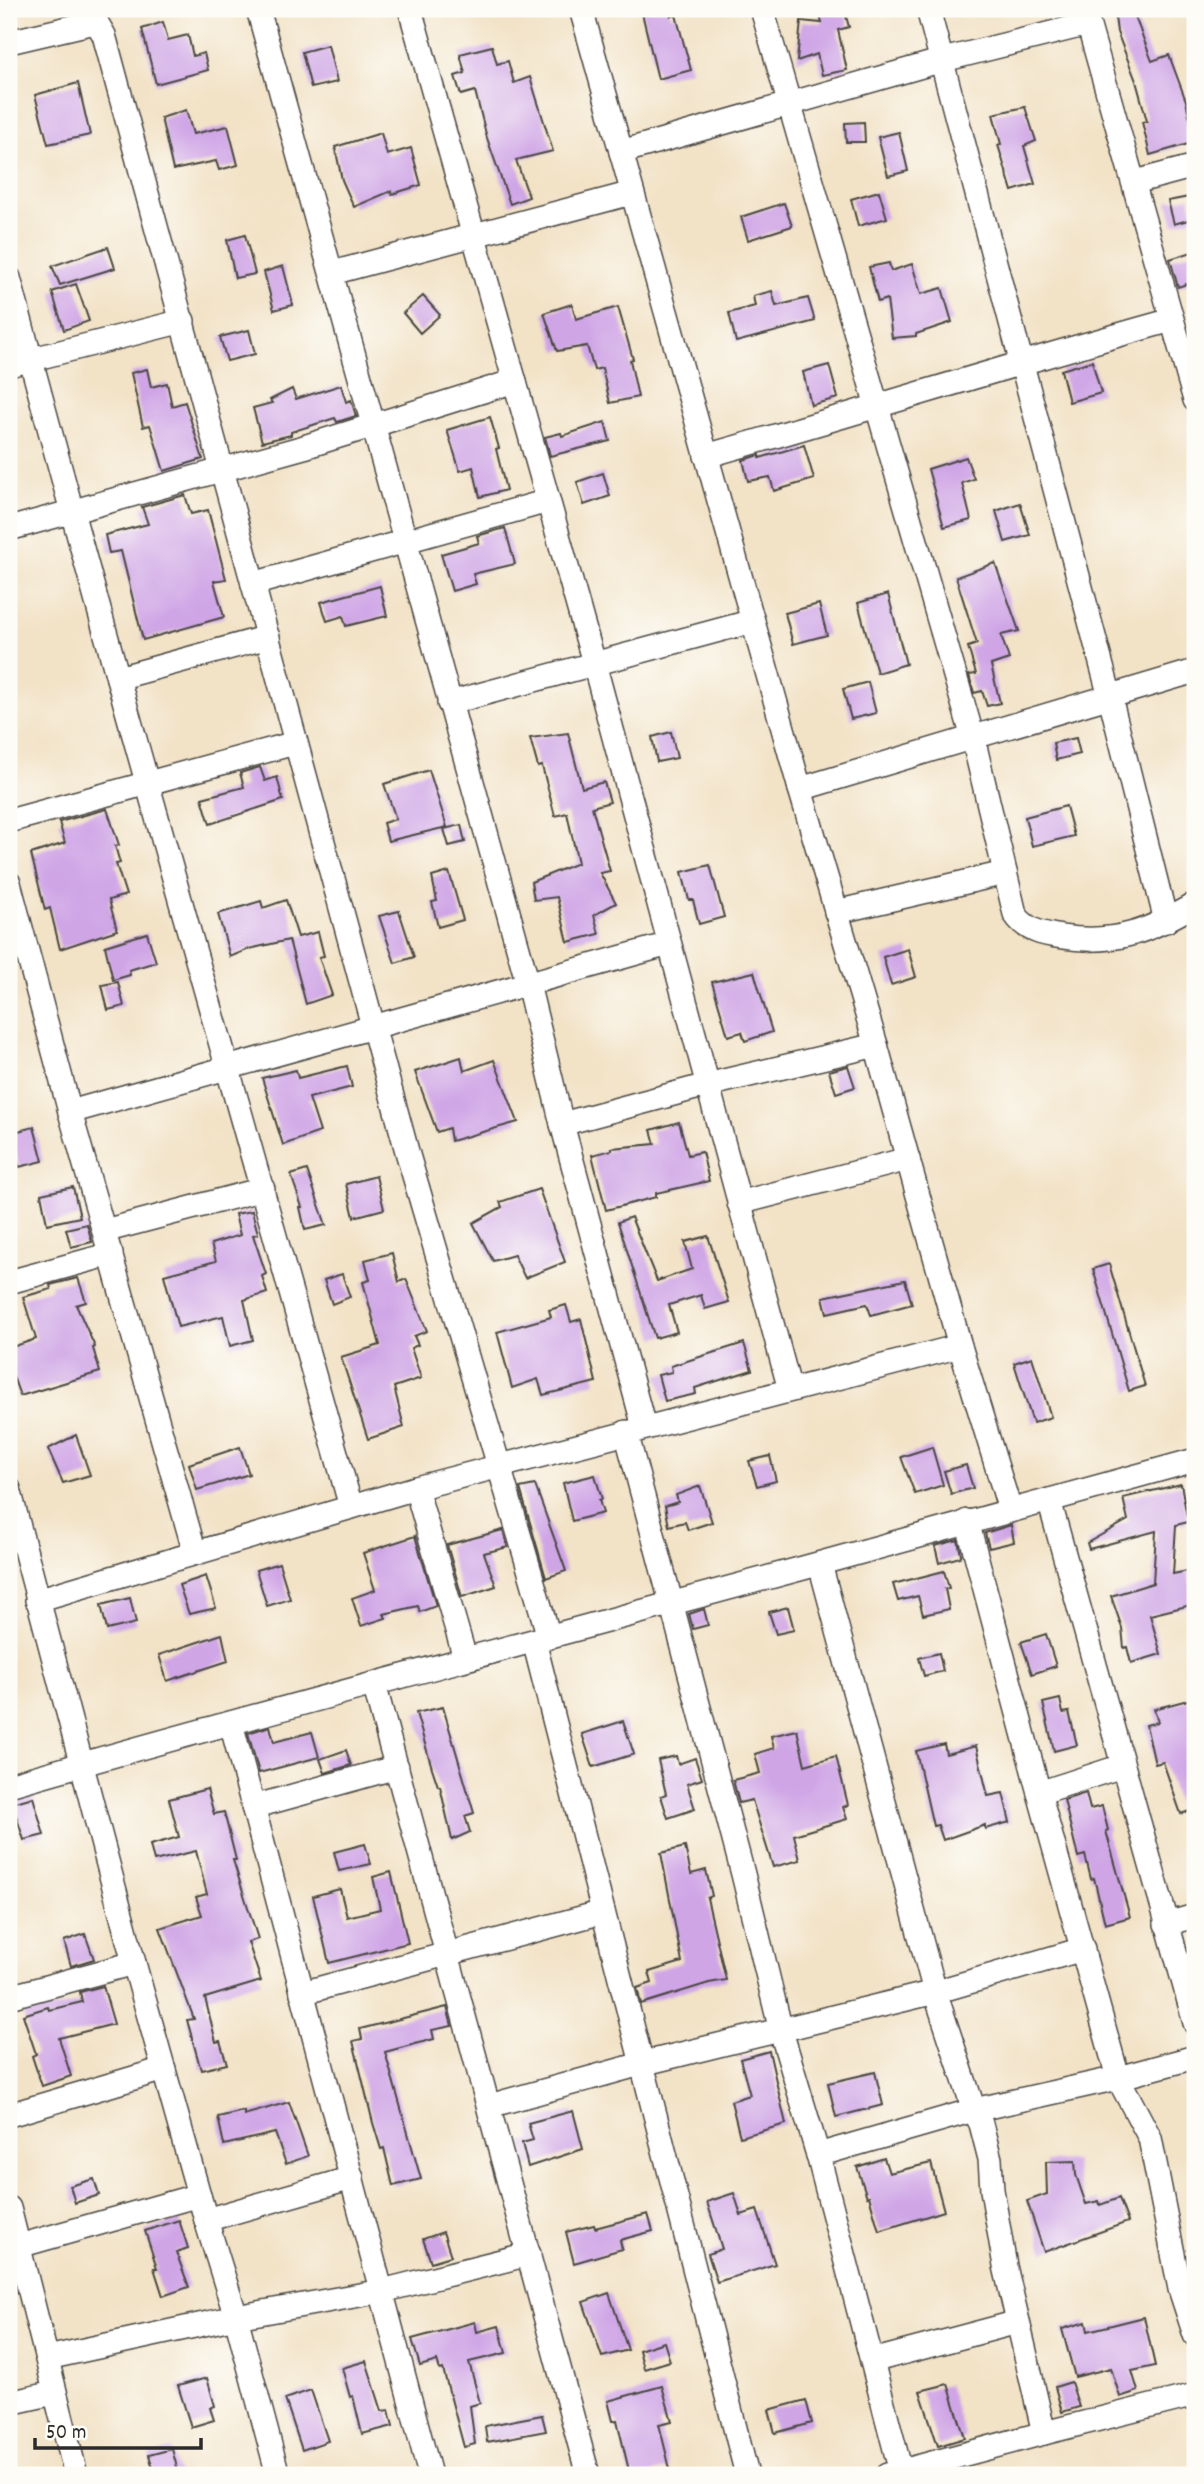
<svg xmlns="http://www.w3.org/2000/svg" width="1204" height="2484" viewBox="0 0 1204 2484" font-family="Dekko,sans-serif">
  <style>
    .building { fill: #cfa5e6 }
    .lines { fill: none; stroke-linecap: round; stroke-linejoin: round }
    .minor-casing { stroke: #494642; stroke-width: 26 }
    .minor { stroke: #fff; stroke-width: 23 }
  </style>
  <rect width="100%" height="100%" fill="#fdfcf7"/>
  <filter id="ink" filterUnits="userSpaceOnUse"><feTurbulence type="fractalNoise" baseFrequency=".0143" numOctaves="2"/><feDisplacementMap in="SourceGraphic" scale="14" xChannelSelector="R" yChannelSelector="G"/><feConvolveMatrix kernelMatrix="1 2 1 2 8 2 1 2 1" color-interpolation-filters="sRGB"/></filter>
  <filter id="wash" filterUnits="userSpaceOnUse"><feTurbulence type="fractalNoise" baseFrequency=".00686" numOctaves="4" result="noise"/><feDisplacementMap in="SourceGraphic" scale="28" xChannelSelector="R" yChannelSelector="G"/><feGaussianBlur stdDeviation="1.57" result="paint"/><feColorMatrix in="noise" values="0 0 0 0 0 0 0 0 0 0 0 0 0 0 0 0 0 1.4 0 .05"/><feComposite in="paint" operator="in"/></filter>
  <g filter="url(#wash)">
    <rect width="100%" height="100%" fill="#f2e2c6"/>
    <g id="blocks">
      <!-- building -->
      <g class="building">
        <polygon points="641,9 669,9 671,16 676,15 691,70 658,79"/>
        <polygon points="818,9 844,9 849,27 838,30 847,70 822,75 817,54 797,61 801,21 822,23"/>
        <polygon points="1114,9 1132,9 1152,61 1169,55 1186,101 1195,142 1150,155 1142,122 1147,121 1136,81 1117,32"/>
        <polygon points="163,22 168,40 188,35 193,56 204,53 208,70 156,84 142,29"/>
        <polygon points="328,45 337,82 311,88 302,52"/>
        <polygon points="492,46 497,64 508,61 514,83 530,77 553,151 516,160 529,197 510,204 487,138 475,91 461,95 455,76 465,73 460,54"/>
        <polygon points="78,83 90,135 48,144 35,95"/>
        <polygon points="1025,107 1036,141 1024,146 1035,184 1012,191 998,145 1001,144 993,114"/>
        <polygon points="186,110 193,134 228,126 238,165 219,170 216,161 173,170 161,118"/>
        <polygon points="864,122 865,142 846,142 845,123"/>
        <polygon points="899,132 908,171 888,176 878,137"/>
        <polygon points="381,133 387,155 411,148 421,185 392,194 391,191 354,207 342,180 335,147"/>
        <polygon points="879,191 887,218 858,226 851,199"/>
        <polygon points="1189,197 1195,218 1174,224 1168,201"/>
        <polygon points="784,203 792,226 748,240 741,217"/>
        <polygon points="245,235 255,274 235,278 227,240"/>
        <polygon points="108,247 115,268 60,285 52,266"/>
        <polygon points="1195,251 1195,281 1178,287 1170,259"/>
        <polygon points="889,263 891,271 912,264 921,294 942,288 952,322 916,334 916,336 892,338 887,299 878,302 869,267"/>
        <polygon points="283,266 293,305 274,310 264,272"/>
        <polygon points="76,284 89,321 64,330 52,292"/>
        <polygon points="772,291 776,306 808,298 815,321 736,342 729,313 755,306 753,296"/>
        <polygon points="423,296 440,315 420,333 403,313"/>
        <polygon points="572,304 576,319 618,307 633,359 630,360 638,397 610,403 602,368 594,370 587,346 557,351 544,313"/>
        <polygon points="249,330 255,354 227,361 220,337"/>
        <polygon points="1092,361 1101,393 1069,402 1061,370"/>
        <polygon points="829,365 838,398 811,405 803,372"/>
        <polygon points="147,369 151,387 167,383 172,406 185,402 203,459 164,471 150,425 143,427 131,373"/>
        <polygon points="341,385 346,402 351,400 356,416 337,422 335,418 291,432 291,435 262,442 253,408 272,403 270,400 292,389 296,399"/>
        <polygon points="490,417 499,448 496,449 506,490 480,497 473,467 460,471 447,430"/>
        <polygon points="605,422 610,441 550,456 545,437 561,433 562,436"/>
        <polygon points="804,445 814,479 774,491 770,477 748,481 743,460 760,455 760,458"/>
        <polygon points="966,457 974,479 962,483 971,520 944,527 928,469"/>
        <polygon points="603,473 610,496 584,505 577,482"/>
        <polygon points="185,495 191,514 208,510 226,579 214,581 224,617 143,640 121,551 109,553 105,535 148,524 142,507"/>
        <polygon points="1020,503 1030,535 1005,542 996,511"/>
        <polygon points="505,528 515,564 473,574 476,584 452,591 441,554 479,543 477,536"/>
        <polygon points="995,563 1019,631 1001,635 1009,659 991,665 1000,703 987,706 982,691 974,693 969,675 976,674 968,647 977,644 956,577"/>
        <polygon points="380,586 387,616 346,626 343,616 327,621 321,602"/>
        <polygon points="888,594 906,664 877,673 858,603"/>
        <polygon points="819,604 827,635 793,644 785,613"/>
        <polygon points="868,682 876,713 851,719 843,689"/>
        <polygon points="671,732 677,758 657,762 652,737"/>
        <polygon points="568,733 582,788 604,782 610,802 592,807 610,871 600,873 616,903 594,915 599,934 568,942 557,897 534,900 531,882 578,863 567,813 555,816 542,766 538,767 530,738"/>
        <polygon points="1076,738 1080,754 1056,760 1053,743"/>
        <polygon points="260,767 265,781 277,777 283,800 210,824 202,798 244,787 240,773"/>
        <polygon points="429,770 447,827 388,841 383,823 396,819 384,784"/>
        <polygon points="1066,806 1074,836 1032,846 1025,817"/>
        <polygon points="107,809 119,845 115,846 120,863 116,864 126,895 109,900 117,930 60,949 50,908 45,910 31,854 65,843 59,822"/>
        <polygon points="461,825 465,842 449,846 444,829"/>
        <polygon points="710,865 724,917 699,924 693,900 689,900 682,872"/>
        <polygon points="449,872 463,920 438,927 432,902 437,901 432,877"/>
        <polygon points="286,900 298,937 318,932 324,956 319,957 332,995 306,1004 289,940 249,949 230,957 218,914 261,901 263,908"/>
        <polygon points="399,911 414,957 395,963 379,916"/>
        <polygon points="147,933 156,962 129,970 130,975 113,980 105,946"/>
        <polygon points="908,949 916,977 891,985 883,957"/>
        <polygon points="754,972 772,1032 745,1041 742,1032 728,1036 712,982"/>
        <polygon points="118,982 124,1006 108,1010 102,985"/>
        <polygon points="461,1057 464,1071 494,1060 518,1122 451,1141 449,1128 437,1132 415,1072"/>
        <polygon points="347,1066 352,1087 309,1098 320,1132 283,1145 262,1078 296,1070 298,1078"/>
        <polygon points="848,1066 855,1087 836,1093 829,1071"/>
        <polygon points="679,1122 688,1155 702,1152 709,1181 656,1193 656,1197 606,1210 592,1155 612,1150 612,1148 655,1144 651,1130"/>
        <polygon points="34,1127 43,1161 19,1167 10,1133"/>
        <polygon points="307,1170 326,1225 305,1230 300,1207 302,1207 291,1175"/>
        <polygon points="376,1176 384,1209 354,1217 346,1184"/>
        <polygon points="73,1187 80,1217 47,1224 41,1194"/>
        <polygon points="539,1189 565,1262 525,1278 514,1255 493,1261 473,1223 502,1207 500,1202"/>
        <polygon points="252,1211 258,1234 253,1235 266,1274 262,1276 267,1293 244,1300 253,1340 230,1346 223,1316 178,1327 164,1275 216,1261 211,1244 240,1235 235,1214"/>
        <polygon points="631,1217 657,1281 692,1269 685,1242 708,1236 729,1302 705,1309 701,1295 669,1305 677,1332 655,1338 618,1222"/>
        <polygon points="87,1224 92,1242 71,1247 66,1229"/>
        <polygon points="392,1253 399,1282 406,1279 427,1331 414,1336 418,1345 411,1348 421,1378 394,1387 404,1427 368,1439 341,1357 380,1345 363,1282 370,1280 365,1260"/>
        <polygon points="1109,1264 1145,1386 1129,1391 1093,1269"/>
        <polygon points="342,1274 350,1297 332,1304 324,1280"/>
        <polygon points="78,1278 86,1302 76,1305 95,1347 93,1348 100,1372 20,1396 9,1365 9,1348 36,1339 23,1297 51,1289 50,1285"/>
        <polygon points="905,1280 912,1304 871,1315 867,1304 827,1313 823,1297"/>
        <polygon points="566,1305 571,1322 581,1319 596,1382 543,1395 538,1379 512,1388 497,1332 551,1317 549,1310"/>
        <polygon points="744,1343 752,1370 695,1388 696,1394 665,1401 658,1375 672,1372 671,1366"/>
        <polygon points="1032,1357 1051,1417 1033,1423 1014,1363"/>
        <polygon points="76,1435 90,1475 63,1483 48,1449"/>
        <polygon points="240,1447 249,1474 197,1490 189,1464"/>
        <polygon points="932,1447 943,1485 915,1494 901,1457"/>
        <polygon points="770,1456 776,1481 757,1486 749,1461"/>
        <polygon points="966,1465 973,1488 951,1494 944,1471"/>
        <polygon points="595,1475 602,1499 599,1500 603,1513 572,1521 563,1483"/>
        <polygon points="1181,1484 1188,1522 1176,1525 1173,1574 1188,1571 1195,1604 1150,1615 1161,1654 1131,1663 1127,1647 1124,1648 1122,1628 1111,1596 1153,1583 1156,1531 1089,1549 1087,1543 1128,1520 1123,1498"/>
        <polygon points="535,1485 566,1571 546,1578 520,1488"/>
        <polygon points="700,1486 712,1522 688,1530 685,1522 669,1526 665,1506 678,1502 676,1495"/>
        <polygon points="1011,1525 1014,1542 989,1548 985,1533"/>
        <polygon points="503,1530 508,1547 484,1553 496,1586 462,1597 447,1545"/>
        <polygon points="415,1536 436,1606 420,1612 418,1606 384,1614 386,1618 361,1626 352,1598 375,1590 363,1553"/>
        <polygon points="958,1540 961,1555 960,1557 939,1563 935,1546"/>
        <polygon points="279,1563 290,1599 267,1606 256,1570"/>
        <polygon points="944,1571 949,1588 945,1589 949,1609 923,1615 918,1596 898,1601 893,1584"/>
        <polygon points="206,1576 216,1608 189,1614 179,1585"/>
        <polygon points="130,1598 136,1623 107,1630 101,1605"/>
        <polygon points="788,1607 794,1630 776,1634 769,1612"/>
        <polygon points="704,1609 708,1625 693,1629 689,1614"/>
        <polygon points="222,1634 228,1661 167,1681 159,1655"/>
        <polygon points="1046,1634 1056,1666 1032,1674 1021,1642"/>
        <polygon points="939,1653 943,1671 924,1676 919,1658"/>
        <polygon points="1195,1698 1195,1809 1181,1814 1163,1762 1155,1764 1146,1725 1158,1722 1154,1709"/>
        <polygon points="1060,1699 1063,1713 1069,1712 1077,1745 1054,1751 1043,1703"/>
        <polygon points="443,1707 474,1813 465,1816 470,1832 452,1840 440,1786 438,1786 432,1768 416,1713"/>
        <polygon points="623,1721 634,1754 593,1767 582,1734"/>
        <polygon points="270,1726 274,1742 312,1732 319,1757 259,1773 248,1733"/>
        <polygon points="797,1730 805,1765 836,1756 848,1805 843,1807 847,1819 794,1835 800,1860 773,1867 752,1800 739,1803 733,1780 760,1773 755,1754 774,1748 771,1736"/>
        <polygon points="944,1744 946,1754 976,1746 988,1796 1003,1793 1010,1822 985,1829 985,1825 943,1840 938,1825 933,1826 916,1751"/>
        <polygon points="346,1750 351,1765 325,1773 320,1759"/>
        <polygon points="676,1756 678,1764 695,1758 702,1779 687,1784 695,1809 668,1818 661,1796 666,1794 658,1760"/>
        <polygon points="207,1789 214,1814 224,1812 236,1860 233,1860 258,1939 248,1942 261,1981 205,1998 216,2042 220,2041 227,2064 201,2070 187,2020 194,2019 160,1928 202,1915 196,1897 207,1894 196,1851 154,1861 150,1845 179,1837 169,1799"/>
        <polygon points="1086,1793 1090,1809 1102,1806 1108,1830 1106,1831 1130,1917 1105,1924 1094,1878 1091,1879 1085,1855 1078,1857 1064,1800"/>
        <polygon points="33,1797 44,1835 24,1840 12,1803"/>
        <polygon points="365,1844 371,1864 339,1871 334,1852"/>
        <polygon points="685,1847 691,1874 706,1870 712,1896 707,1898 726,1980 709,1983 641,2004 637,1988 652,1983 649,1972 682,1962 661,1853"/>
        <polygon points="391,1872 408,1943 329,1963 313,1896 340,1889 347,1917 380,1909 373,1877"/>
        <polygon points="85,1934 94,1959 71,1966 64,1941"/>
        <polygon points="103,1986 114,2024 59,2038 71,2076 42,2086 32,2056 36,2054 23,2015 48,2007 49,2010 82,2002 80,1992"/>
        <polygon points="447,2007 452,2026 432,2030 434,2039 385,2052 421,2179 393,2186 384,2148 381,2149 373,2123 353,2041 362,2039 360,2029"/>
        <polygon points="769,2051 786,2124 740,2137 731,2101 750,2095 740,2059"/>
        <polygon points="875,2072 883,2105 836,2117 828,2083"/>
        <polygon points="289,2102 308,2156 286,2164 275,2133 224,2145 218,2117 244,2111 244,2115"/>
        <polygon points="573,2111 583,2149 528,2167 522,2143 533,2140 528,2123"/>
        <polygon points="884,2158 889,2173 931,2163 944,2211 879,2231 869,2196 867,2197 857,2167"/>
        <polygon points="1075,2161 1076,2175 1086,2204 1099,2201 1100,2205 1119,2198 1128,2222 1044,2252 1027,2201 1047,2194 1046,2162"/>
        <polygon points="94,2179 99,2195 75,2203 70,2186"/>
        <polygon points="734,2193 741,2215 757,2210 775,2264 717,2282 708,2254 722,2249 707,2202"/>
        <polygon points="648,2214 653,2231 620,2240 622,2249 574,2263 566,2232 594,2225 595,2228"/>
        <polygon points="179,2220 188,2248 176,2252 189,2287 163,2296 154,2268 157,2268 145,2231"/>
        <polygon points="443,2232 451,2256 431,2262 423,2239"/>
        <polygon points="609,2293 628,2350 602,2357 583,2302"/>
        <polygon points="1144,2317 1155,2366 1132,2371 1138,2391 1120,2397 1111,2368 1075,2377 1062,2329 1086,2322 1088,2331"/>
        <polygon points="475,2322 477,2332 499,2326 506,2353 469,2362 480,2403 470,2406 475,2444 464,2447 443,2369 440,2370 437,2361 420,2366 412,2339"/>
        <polygon points="664,2342 670,2361 644,2369 639,2350"/>
        <polygon points="366,2361 382,2411 389,2410 393,2426 362,2434 353,2396 350,2397 342,2368"/>
        <polygon points="207,2378 215,2406 210,2408 214,2420 191,2427 178,2386"/>
        <polygon points="1071,2382 1079,2407 1062,2412 1055,2387"/>
        <polygon points="948,2384 965,2438 938,2446 920,2391"/>
        <polygon points="662,2386 672,2421 659,2424 670,2469 644,2475 630,2475 617,2420 613,2421 608,2401"/>
        <polygon points="311,2390 328,2441 302,2450 285,2399"/>
        <polygon points="806,2400 812,2423 775,2433 769,2410"/>
        <polygon points="542,2415 546,2431 487,2442 485,2426"/>
        <polygon points="172,2449 179,2475 155,2475 149,2455"/>
      </g>
    </g>
  </g>
  <g filter="url(#ink)">
    <use href="#blocks" fill-opacity="0" stroke="#494642" stroke-width="2"/>
    <g class="lines">
      <!-- minor casing -->
      <g class="minor-casing">
        <g id="minor">
          <polyline points="258,9 528,984 562,1124 644,1427"/>
          <polyline points="410,9 594,663 790,1390"/>
          <polyline points="581,9 800,789 876,1045 960,1346 1010,1510"/>
          <path d="M762 9 973 738 1015 914C1026 931 1043 934 1062 937 1116 945 1150 931 1195 904"/>
          <polyline points="928,9 1110,697 1166,921"/>
          <polyline points="1084,9 1195,400"/>
          <polyline points="9,42 90,23 97,23 104,35 408,1155 549,1637"/>
          <polyline points="621,152 943,60 1088,24"/>
          <polyline points="1135,182 1195,166"/>
          <polyline points="332,273 632,193"/>
          <path d="M9 278C118 689 237 1097 351 1507"/>
          <polyline points="9,365 183,321"/>
          <path d="M706 456C862 412 1016 363 1172 320"/>
          <polyline points="9,529 304,447 515,381"/>
          <polyline points="253,584 548,501"/>
          <polyline points="118,678 268,637"/>
          <polyline points="449,703 753,621"/>
          <polyline points="800,789 1195,671"/>
          <polyline points="9,821 295,743"/>
          <polyline points="9,883 70,1112 195,1553"/>
          <polyline points="836,912 1005,873"/>
          <polyline points="70,1112 669,944"/>
          <polyline points="562,1124 707,1085 876,1045"/>
          <polyline points="739,1203 908,1159"/>
          <polyline points="104,1231 263,1189"/>
          <polyline points="9,1282 111,1254"/>
          <polyline points="626,1432 743,1874 781,2031 818,2155 901,2472"/>
          <polyline points="416,1488 465,1658"/>
          <polyline points="9,1489 134,1963 206,2220 236,2317 278,2475"/>
          <polyline points="1049,1500 1195,2023"/>
          <polyline points="967,1521 1039,1793 1118,2078 1150,2138 1180,2289 1195,2335"/>
          <polyline points="820,1564 935,1992 974,2110 981,2124 990,2159 992,2190 1005,2266 1044,2433"/>
          <polyline points="37,1600 416,1488 960,1346"/>
          <polyline points="534,1641 747,2475"/>
          <polyline points="374,1684 588,2475"/>
          <polyline points="231,1723 430,2475"/>
          <path d="M9 1785C189 1733 370 1685 551 1636 766 1579 981 1519 1195 1460"/>
          <polyline points="1039,1793 1122,1766"/>
          <polyline points="253,1807 397,1767"/>
          <polyline points="1166,1924 1195,1916"/>
          <polyline points="302,1993 603,1912"/>
          <polyline points="9,1997 134,1963"/>
          <polyline points="489,2106 641,2064 935,1992 1083,1949"/>
          <polyline points="9,2115 164,2069"/>
          <polyline points="818,2155 974,2110 1118,2078 1195,2057"/>
          <polyline points="9,2208 76,2475"/>
          <polyline points="206,2220 352,2178"/>
          <polyline points="19,2246 199,2195"/>
          <polyline points="47,2358 236,2317 382,2291 529,2254"/>
          <polyline points="872,2361 1018,2322"/>
          <polyline points="9,2403 54,2393"/>
          <polyline points="887,2475 1044,2433 1195,2395"/>
        </g>
      </g>
      <!-- minor -->
      <use href="#minor" class="minor"/>
    </g>
  </g>
  <!-- margin -->
  <rect width="1204" height="2484" fill="none" stroke="#fdfcf7" stroke-width="35"/>
  <!-- scale -->
  <path d="M35 2438v10h166v-10" fill="none" stroke="#2b2b2b" stroke-width="3.5"/>
  <text x="46" y="2438" font-size="21" fill="#2b2b2b" stroke="#fdfcf7" stroke-width="5" paint-order="stroke">50 m</text>
</svg>
